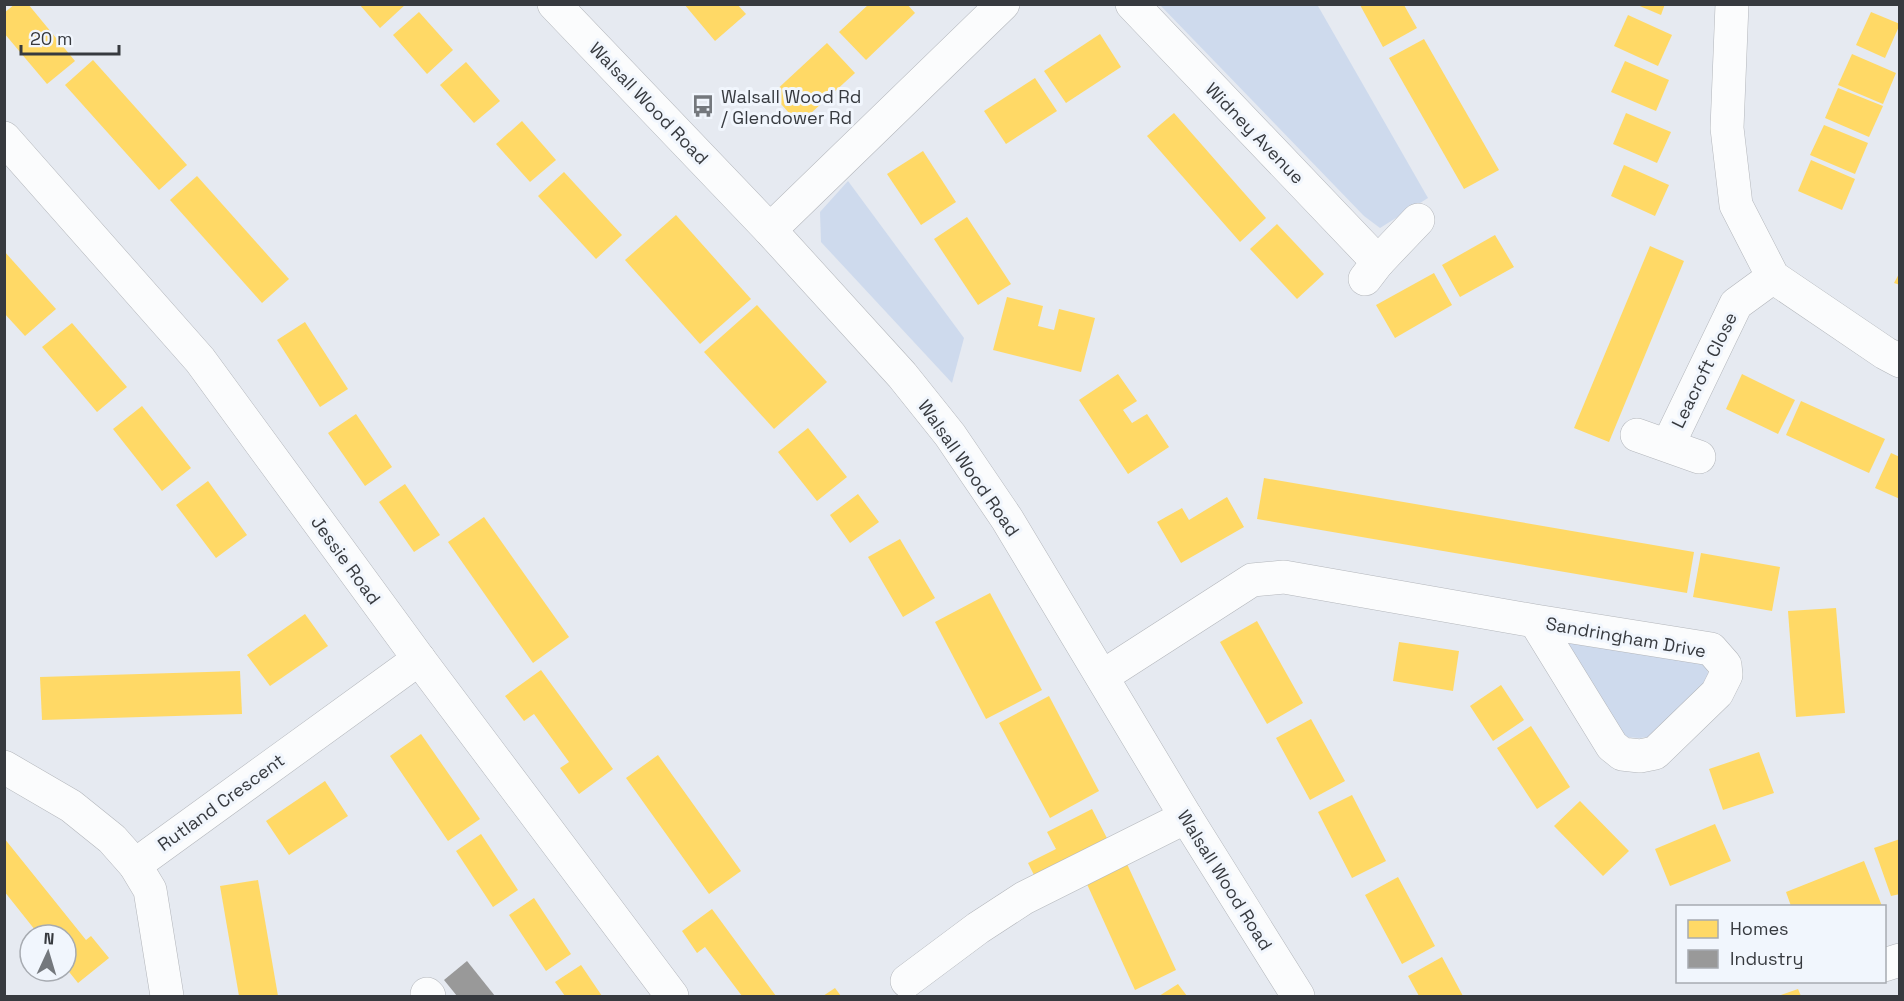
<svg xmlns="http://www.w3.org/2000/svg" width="1904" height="1001" viewBox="0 0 1904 1001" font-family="'Space Grotesk',sans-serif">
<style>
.green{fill:#cedaed}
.homes{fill:#ffd966}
.industry{fill:#999}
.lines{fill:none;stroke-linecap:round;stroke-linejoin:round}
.minor-casing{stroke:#b3b6bb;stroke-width:34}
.minor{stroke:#fbfcfd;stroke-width:33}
.labels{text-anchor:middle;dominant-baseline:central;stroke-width:6;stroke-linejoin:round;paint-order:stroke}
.poi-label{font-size:18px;fill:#373a3f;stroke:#f1f6fd;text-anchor:start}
.street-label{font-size:18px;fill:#373a3f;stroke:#f1f6fd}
</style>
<rect width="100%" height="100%" fill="#e6eaf1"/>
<g class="green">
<path d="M1315 4 1318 6 1428 198 1380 228 1364 216 1160 5Z"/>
<path d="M848 181 964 338 952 383 821 242 820 212Z"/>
<path d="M1570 637 1704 659 1708 673V684L1654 736 1640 738 1625 737 1566 649Z"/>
</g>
<g class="homes">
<path d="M15 4H28L75 61 47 84 4 33V13Z"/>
<path d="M359 4H406L380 28Z"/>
<path d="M684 4H737L746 14 715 41Z"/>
<path d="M869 4H907L915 13 866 60 839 32Z"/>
<path d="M1635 4H1665L1661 15Z"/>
<path d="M1360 5H1404L1417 28 1383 47Z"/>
<path d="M419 12 453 50 427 74 393 35Z"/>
<path d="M1871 12 1900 24 1885 58 1856 45Z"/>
<path d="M1628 15 1672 35 1658 66 1614 46Z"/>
<path d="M1100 34 1121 67 1066 103 1044 71Z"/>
<path d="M1424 39 1499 170 1464 189 1389 58Z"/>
<path d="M827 43 855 73 799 124 772 94Z"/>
<path d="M1852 54 1896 73 1883 104 1838 85Z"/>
<path d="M93 60 187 165 159 190 65 85Z"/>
<path d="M1625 61 1669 80 1656 111 1611 92Z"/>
<path d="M466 62 500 101 474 123 440 85Z"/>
<path d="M1035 78 1057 111 1006 144 984 111Z"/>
<path d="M1838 88 1883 106 1869 137 1825 118Z"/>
<path d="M1174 113 1266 218 1240 242 1147 136Z"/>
<path d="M1626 113 1671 132 1657 163 1613 144Z"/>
<path d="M522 121 556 160 530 182 496 144Z"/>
<path d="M1824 125 1868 143 1855 174 1810 155Z"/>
<path d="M923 151 956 202 921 225 887 174Z"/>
<path d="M1811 160 1855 179 1842 210 1798 191Z"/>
<path d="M1624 165 1669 185 1655 216 1611 196Z"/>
<path d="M564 172 622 235 596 259 538 196Z"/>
<path d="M197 176 289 279 262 303 170 200Z"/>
<path d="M676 215 751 299 700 344 625 260Z"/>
<path d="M967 217 1011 284 978 305 934 239Z"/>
<path d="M1277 224 1324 274 1297 299 1250 249Z"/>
<path d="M1495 235 1514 267 1460 297 1442 265Z"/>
<path d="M1650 246 1684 261 1609 442 1574 428Z"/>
<path d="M4 251 56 309 25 336 4 313Z"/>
<path d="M1900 272V285L1894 283Z"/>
<path d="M1434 273 1452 305 1395 338 1376 305Z"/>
<path d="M1007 297 1043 306 1038 326 1054 330 1059 309 1095 318 1081 372 993 350Z"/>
<path d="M757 305 827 382 774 429 704 352Z"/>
<path d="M305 322 348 389 320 407 277 340Z"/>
<path d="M72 323 127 387 97 412 42 347Z"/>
<path d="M1118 374 1137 401 1123 410 1132 423 1147 414 1169 447 1128 474 1079 400Z"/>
<path d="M1742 374 1795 400 1778 434 1726 409Z"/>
<path d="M1801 401 1885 439 1869 473 1786 435Z"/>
<path d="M142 406 191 468 162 491 113 429Z"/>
<path d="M356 414 392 467 365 486 328 433Z"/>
<path d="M808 428 847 477 817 501 778 452Z"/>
<path d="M1891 453 1900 457V499L1875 488Z"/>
<path d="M1264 478 1694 552 1687 593 1257 519Z"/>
<path d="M208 481 247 535 216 558 176 505Z"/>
<path d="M405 484 440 535 414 552 379 502Z"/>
<path d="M858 494 879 522 850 543 830 515Z"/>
<path d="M1227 497 1244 527 1181 563 1157 522 1182 508 1189 520Z"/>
<path d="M484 517 569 637 533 663 448 542Z"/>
<path d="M900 539 935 598 903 617 868 557Z"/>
<path d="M1701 553 1780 567 1772 611 1693 597Z"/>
<path d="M990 593 1042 690 986 719 935 622Z"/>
<path d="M1836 608 1845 713 1796 717 1788 611Z"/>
<path d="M305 614 328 646 270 686 247 655Z"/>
<path d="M1257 621 1303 703 1267 724 1220 642Z"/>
<path d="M1399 642 1459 651 1453 691 1393 681Z"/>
<path d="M541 670 613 769 579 794 560 768 569 762 534 714 524 721 505 696Z"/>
<path d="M240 671 242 714 42 720 40 677Z"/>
<path d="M1501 685 1524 720 1493 741 1470 706Z"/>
<path d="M1049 696 1099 791 1050 818 999 723Z"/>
<path d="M1311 719 1345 781 1310 800 1276 738Z"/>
<path d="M1531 726 1570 787 1537 809 1497 748Z"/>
<path d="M421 734 480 819 448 841 390 756Z"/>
<path d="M1759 752 1774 793 1723 810 1709 769Z"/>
<path d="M658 755 741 871 709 894 626 778Z"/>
<path d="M325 781 348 816 289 855 266 821Z"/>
<path d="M1352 795 1386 861 1352 878 1318 812Z"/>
<path d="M1580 801 1629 851 1603 876 1554 826Z"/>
<path d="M1092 809 1110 844 1037 881 1028 863 1056 849 1047 832Z"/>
<path d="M1715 824 1731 861 1670 886 1655 849Z"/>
<path d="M481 834 518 890 493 907 456 851Z"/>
<path d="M4 838 86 940 91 936 109 958 78 983 66 968V935H39L4 891Z"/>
<path d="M1900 839V894L1891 896 1874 848Z"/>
<path d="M1864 861 1882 906H1791L1786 892Z"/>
<path d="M1127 864 1176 970 1135 990 1086 882Z"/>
<path d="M1398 877 1435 946 1402 964 1365 895Z"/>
<path d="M258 880 278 996H239L220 886Z"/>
<path d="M534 898 571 954 546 971 509 915Z"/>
<path d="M712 909 776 996H742L705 947 697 953 682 931Z"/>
<path d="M1442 957 1463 996H1419L1408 976Z"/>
<path d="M581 965 602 996H565L555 982Z"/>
<path d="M1178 984 1187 996H1159Z"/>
<path d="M835 988 841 996H823Z"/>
<path d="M1798 989 1801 996H1778Z"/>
</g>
<path class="industry" d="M467 961 495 996H457L444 980Z"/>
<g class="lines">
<g class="minor-casing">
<g id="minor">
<path d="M554 4 770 230 902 375 950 435 1007 519 1186 817 1298 996"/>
<path d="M1132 4 1378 262"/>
<path d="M1732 4 1727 128 1736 205 1773 277 1885 353 1900 361"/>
<path d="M4 138 200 360 419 659 672 996"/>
<path d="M770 230 1003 4"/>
<path d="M1365 279 1378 262 1418 220"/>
<path d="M1637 435 1699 457"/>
<path d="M1668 445 1736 304 1773 277"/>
<path d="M1103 676 1252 580 1284 577 1535 621 1711 649 1725 665 1726 675 1717 693 1655 753 1640 756 1622 754 1612 746 1535 621"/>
<path d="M4 767 71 806 112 839 135 865 150 890 167 996"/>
<path d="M135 865 419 659"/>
<path d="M1884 965 1900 960"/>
<path d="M907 981 978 928 1024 898 1186 817"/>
<path d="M427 994 429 996"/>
</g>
</g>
<use href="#minor" class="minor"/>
</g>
<defs>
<g id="bus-bare" transform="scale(1.8)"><path d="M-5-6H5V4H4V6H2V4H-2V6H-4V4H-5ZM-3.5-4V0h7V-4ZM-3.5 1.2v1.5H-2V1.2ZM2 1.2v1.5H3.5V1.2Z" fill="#74787d" stroke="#f1f6fd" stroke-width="2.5" paint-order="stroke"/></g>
</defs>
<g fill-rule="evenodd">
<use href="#bus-bare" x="703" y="106"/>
</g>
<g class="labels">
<g class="poi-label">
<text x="721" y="96">Walsall Wood Rd<tspan x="721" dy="21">/ Glendower Rd</tspan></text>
</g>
<g class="street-label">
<text transform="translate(649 103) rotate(46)">Walsall Wood Road</text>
<text transform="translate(1255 133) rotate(46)">Widney Avenue</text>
<text transform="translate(1704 370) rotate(-64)">Leacroft Close</text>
<text transform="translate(969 468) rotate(55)">Walsall Wood Road</text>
<text transform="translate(346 560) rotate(54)">Jessie Road</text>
<text transform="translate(1626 637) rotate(10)">Sandringham Drive</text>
<text transform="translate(221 802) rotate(-36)">Rutland Crescent</text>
<text transform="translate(1225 880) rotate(58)">Walsall Wood Road</text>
</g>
</g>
<rect width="1904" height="1001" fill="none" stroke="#373a3f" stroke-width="12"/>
<rect x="1676" y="905" width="210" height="78" fill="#f1f6fd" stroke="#a7abb1" stroke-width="1.5"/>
<rect x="1688" y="920" width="30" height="18" fill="#ffd966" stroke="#a7abb1" stroke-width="1.5"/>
<text x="1730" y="935" font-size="18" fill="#373a3f">Homes</text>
<rect x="1688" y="950" width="30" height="18" fill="#999999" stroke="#a7abb1" stroke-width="1.5"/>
<text x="1730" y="965" font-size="18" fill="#373a3f">Industry</text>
<g transform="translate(48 953) rotate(4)"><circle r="28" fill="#f1f6fd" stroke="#a7abb1" stroke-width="1.5"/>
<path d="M0-4.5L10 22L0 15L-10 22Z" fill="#74787d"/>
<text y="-9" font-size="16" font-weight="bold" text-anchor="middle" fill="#373a3f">N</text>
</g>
<path d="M21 45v9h98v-9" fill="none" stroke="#373a3f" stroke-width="3"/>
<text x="30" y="45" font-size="18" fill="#373a3f" stroke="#f1f6fd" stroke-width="4.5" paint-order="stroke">20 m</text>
</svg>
